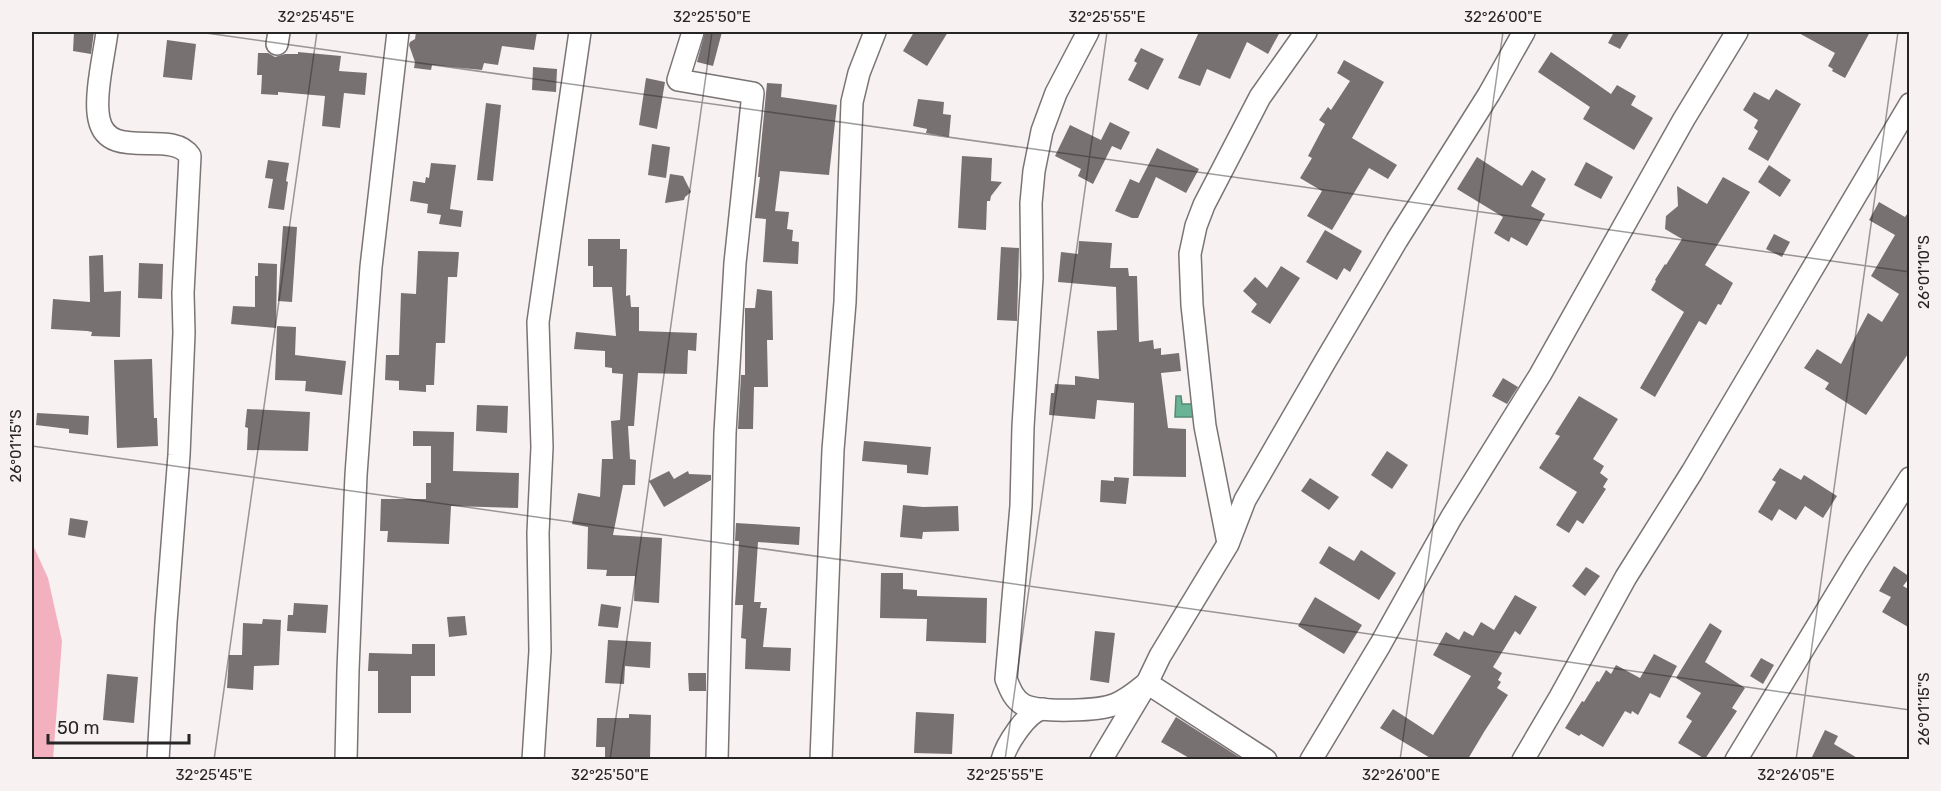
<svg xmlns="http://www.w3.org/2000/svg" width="1941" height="791" viewBox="0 0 1941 791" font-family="Rubik,sans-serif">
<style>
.green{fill:#f3b1c0}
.water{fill:#69b496;stroke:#558974;stroke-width:1.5}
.building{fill:#777172}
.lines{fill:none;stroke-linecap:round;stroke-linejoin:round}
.street-casing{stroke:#7a7475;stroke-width:24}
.street{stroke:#fff;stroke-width:21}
.ticks{fill:none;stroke:#272525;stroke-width:1.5;stroke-opacity:0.45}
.neatline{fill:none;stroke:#272525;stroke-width:2}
.ticks-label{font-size:15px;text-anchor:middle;fill:#272525}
</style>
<rect width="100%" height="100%" fill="#f7f1f2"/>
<path class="green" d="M32 543 48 578 62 641 53 759H32Z"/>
<path class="water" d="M1176 396H1181L1182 404H1196V417H1175Z"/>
<g class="building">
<path d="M74 32H94L91 54 73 51Z"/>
<path d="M416 32H537L534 50 502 46 498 65 484 63 482 70 432 65 431 70 414 68 415 62 409 45 410 42 415 39Z"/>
<path d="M705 32H722L713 66 697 62Z"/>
<path d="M914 32H948L927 66 903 51Z"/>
<path d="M1199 32H1280L1268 54 1247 42 1230 79 1207 69 1200 86 1178 78Z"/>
<path d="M1614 32H1630L1620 49 1608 43Z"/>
<path d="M1797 32H1870L1845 78 1832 71 1833 69 1828 66 1835 53Z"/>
<path d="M167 40 196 44 192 80 163 77Z"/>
<path d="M1141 48 1164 59 1148 90 1128 80 1137 63 1134 61Z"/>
<path d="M298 52 341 56 339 71 367 73 365 95 344 93 340 128 322 126 325 96 278 92V95L261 94 262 75H257L258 53H268L275 57 285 54H298Z"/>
<path d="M1551 52 1611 94 1617 85 1636 96 1631 105 1653 118 1634 150 1583 119 1590 107 1538 72Z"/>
<path d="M1344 60 1384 82 1352 138 1397 165 1388 179 1369 168 1332 230 1307 216 1322 191 1300 178 1312 158 1308 156 1325 124 1319 120 1328 107 1331 110 1350 81 1337 73Z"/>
<path d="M533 67 557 69 556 92 532 90Z"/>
<path d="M646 78 665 82 657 129 639 125Z"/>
<path d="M767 83 782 84 781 97 837 105 829 175 780 171 775 211 789 212 787 229 793 230 792 241 799 242 798 264 763 262 766 219 755 218 760 177H758Z"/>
<path d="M1776 89 1801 104 1768 161 1748 149 1758 131 1754 128 1758 120 1743 110 1754 92 1769 100Z"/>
<path d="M918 99 944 102 943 114 951 115 949 137 926 133 927 129 913 126Z"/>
<path d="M486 103 501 105 493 181 477 180Z"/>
<path d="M1110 122 1130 132 1121 150 1112 146 1093 184 1078 176 1081 169 1055 156 1070 125 1101 140Z"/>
<path d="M652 144 670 147 666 178 648 175Z"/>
<path d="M1157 148 1199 169 1186 193 1156 177 1138 218H1132L1115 211 1130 179 1139 183Z"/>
<path d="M962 156 992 158 991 181 1002 182 991 196 990 201H987L986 230 958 228Z"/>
<path d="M1477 157 1522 186 1532 170 1546 179 1531 206 1545 214 1527 246 1511 237 1509 242 1494 233 1503 217 1457 189Z"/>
<path d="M268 160 289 163 286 181 288 182 284 210 268 208 273 179 265 178Z"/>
<path d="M1586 162 1613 177 1601 199 1574 185Z"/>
<path d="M431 163 456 165 450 209 463 211 461 227 439 224 441 215 427 213 428 204 410 201 413 181 425 183 426 177 429 178Z"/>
<path d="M1769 165 1791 180 1780 197 1758 182Z"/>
<path d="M670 174 683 176 691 192 685 197 684 200 665 203Z"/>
<path d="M1723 177 1750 192 1705 265 1733 283 1721 305 1718 304 1706 325 1699 321 1655 397 1640 388 1684 312 1651 290 1656 281 1655 280 1665 264 1666 265 1682 239 1665 229 1666 216 1678 206 1677 186 1707 204Z"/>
<path d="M1879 202 1905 217 1910 210V351L1866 415 1825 389 1829 383 1804 368 1817 349 1841 364 1868 313 1882 322 1899 294 1871 276 1895 235 1869 220Z"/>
<path d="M283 226 297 227 292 302 278 301Z"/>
<path d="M1325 230 1362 251 1350 272 1344 268 1337 280 1306 262Z"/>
<path d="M1774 234 1790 242 1782 257 1766 249Z"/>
<path d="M588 239H620V249H627L626 296 630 295 631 307H639V331L697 333 696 351 688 350 687 374 638 373 634 426H628L630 459 636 460 635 485H623L613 535 662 538 659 603 634 601 635 576H606L607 570 587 569 588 527 572 524 578 493 600 497 602 459H613L611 421 620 420 623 374 612 373V368L605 367V351L574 349 576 332 616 336 612 287H593V266H588Z"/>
<path d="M1079 241 1112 243 1110 268H1128L1129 276H1137L1139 342 1153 340 1154 349 1161 348V355L1179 353 1181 371 1161 373 1168 428 1186 429V477L1133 476 1134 403 1097 400 1095 419 1049 415 1051 393H1054L1055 384 1075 385V376L1099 379 1097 331 1117 330 1116 287 1058 282 1061 252 1078 254Z"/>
<path d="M1001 247 1019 248 1017 321 997 320Z"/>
<path d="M418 251 459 252 457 277H448L445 343H436L434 385H426V392L399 390V381L385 380 386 355H399L401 293 416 294Z"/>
<path d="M103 255 104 292 121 291 120 337 91 336 92 332 87 331 51 329 53 299 90 302 89 256Z"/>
<path d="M139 263 163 264 162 299 138 298Z"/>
<path d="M258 263 277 264 276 328 231 324 233 306 255 307V276H258Z"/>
<path d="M1281 266 1300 278 1270 324 1251 312 1257 304 1243 291 1255 277 1267 288Z"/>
<path d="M757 289 772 291 773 340H767L768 387H754L753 429H738L741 375H745V308H755Z"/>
<path d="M277 326 296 327 295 355 346 361 342 395 305 391 306 381 275 380Z"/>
<path d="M152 359 154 418H157L158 446 117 448 114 360Z"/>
<path d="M1503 378 1518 387 1507 404 1492 396Z"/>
<path d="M1579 396 1618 419 1593 459 1604 466 1600 473 1608 479 1603 487 1606 489 1583 524 1577 520 1569 533 1556 525 1577 492 1539 468 1560 436 1555 434Z"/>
<path d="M477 405 508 406 507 433 476 431Z"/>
<path d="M247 409 310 412 308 451 247 450 248 428 245 427Z"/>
<path d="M37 413 89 416 88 435 69 433V429L36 425Z"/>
<path d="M413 431 454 432 453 471 519 473 518 508 451 506 449 544 387 542 388 531H380L381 499H426V483H431V446H413Z"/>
<path d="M864 441 931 447 928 475 907 473V465L862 461Z"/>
<path d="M1387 451 1408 465 1392 489 1371 475Z"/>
<path d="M1780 468 1801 480 1804 475 1837 496 1823 518 1805 506 1796 520 1779 509 1772 521 1758 512 1776 482 1772 480Z"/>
<path d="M669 471 674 479 688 471 689 474 711 475V480L664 507 649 481Z"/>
<path d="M1114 477 1129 478 1126 504 1100 502 1101 480 1114 481Z"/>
<path d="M1310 478 1339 497 1329 510 1301 491Z"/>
<path d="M903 505 923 507 958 506 959 531 923 532 922 539 900 537Z"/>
<path d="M70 518 88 521 85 538 68 535Z"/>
<path d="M736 523 800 527 799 545 758 542 754 602H761L760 608H767L763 647 791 648 790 671 745 669 746 639 741 638 743 605H735L739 541H735Z"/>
<path d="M1329 546 1354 561 1361 550 1396 573 1379 600 1319 563Z"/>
<path d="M1894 566 1910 577 1903 586 1910 590V628L1882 612 1891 597 1879 591Z"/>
<path d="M1586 567 1600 576 1585 596 1572 586Z"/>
<path d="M881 573H903V589L917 590V596L987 598 986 643 926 641 927 619 880 618Z"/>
<path d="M1515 595 1537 607 1520 635 1515 631 1493 667 1502 673 1498 680 1501 682 1497 688 1508 695 1484 732 1468 759H1432L1380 728 1393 709 1433 735 1471 676 1433 655 1446 632 1459 640 1464 631 1473 636 1481 622 1494 630Z"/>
<path d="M1315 597 1362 625 1344 654 1298 626Z"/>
<path d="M294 603 328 605 326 633 287 631 288 615H293Z"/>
<path d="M601 604 621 607 618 628 598 626Z"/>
<path d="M465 616 467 635 449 637 447 617Z"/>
<path d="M263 619 281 620 279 665 254 666 253 690 227 688 229 655H242L243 623 262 624Z"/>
<path d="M1710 623 1722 631 1705 662 1745 688 1732 708 1737 711 1705 759 1678 743 1692 721 1686 717 1701 693 1676 678Z"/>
<path d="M1095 631 1115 633 1109 683 1090 680Z"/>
<path d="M608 640 651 642 650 668 625 666 624 684 605 683Z"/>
<path d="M412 644H435V676H411V713H378V671H368L369 653 412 654Z"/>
<path d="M1654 654 1677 666 1660 698 1650 693 1638 715 1632 711 1631 714 1625 711 1603 747 1581 734 1579 736 1565 728 1582 701 1584 702 1597 681 1599 682 1606 670 1611 674 1616 665 1640 678Z"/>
<path d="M1761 658 1774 665 1763 684 1750 676Z"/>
<path d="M688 673H706V691H689Z"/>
<path d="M107 674 138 677 134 723 103 720Z"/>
<path d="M916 712 954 714 952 754 914 753Z"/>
<path d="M629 714 651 715 650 759H605V747H596L597 718H629Z"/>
<path d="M1176 717 1242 759H1191L1161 742Z"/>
<path d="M1825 730 1838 736 1834 744 1859 759H1811Z"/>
</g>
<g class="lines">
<g class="street-casing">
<g id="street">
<path d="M107 32C104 55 94 97 99 119 108 163 171 128 190 156L183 293 184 333 179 455 166 622 158 760"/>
<path d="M693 32 678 80 753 93 735 263 725 433 717 760"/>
<path d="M1088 32 1056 93 1042 131 1034 171 1031 203 1032 277 1023 427 1021 506 1006 679C1010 689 1014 700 1024 705 1041 713 1100 711 1116 704 1128 699 1137 691 1147 683L1266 760"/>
<path d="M277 44 279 32"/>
<path d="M1228 543 1205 426 1192 305 1190 254 1196 226 1204 205 1260 97 1306 32"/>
<path d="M346 760 348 670 356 475 371 267 398 32"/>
<path d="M533 760 540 651 538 533 542 447 538 322 580 32"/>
<path d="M821 760 833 450 845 302 852 102 859 73 875 32"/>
<path d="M1002 760C1006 745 1027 711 1043 709"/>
<path d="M1101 760 1147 683 1160 656 1228 544 1245 500 1326 360 1397 240 1489 94 1524 32"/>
<path d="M1311 760 1380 645 1451 518 1540 375 1684 119 1737 32"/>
<path d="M1523 760 1560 697 1626 577 1692 472 1910 104"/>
<path d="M1736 760 1856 562 1910 478"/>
</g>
</g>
<use href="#street" class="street"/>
</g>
<path class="ticks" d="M199 32 1910 272M32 446 1910 710M214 760 317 32M610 760 712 32M1005 760 1107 32M1400 760 1503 32M1796 760 1898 32"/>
<rect width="1941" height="791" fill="none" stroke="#f7f1f2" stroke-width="66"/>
<path d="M48 734v9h141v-9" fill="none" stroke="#272525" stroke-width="3"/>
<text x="57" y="734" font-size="18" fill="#272525" stroke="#f7f1f2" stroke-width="4.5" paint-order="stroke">50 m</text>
<rect x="33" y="33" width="1875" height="725" class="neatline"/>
<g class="ticks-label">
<text x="316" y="22">32°25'45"E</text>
<text x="712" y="22">32°25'50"E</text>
<text x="1107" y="22">32°25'55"E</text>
<text x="1503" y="22">32°26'00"E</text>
<text transform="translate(1924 272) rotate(-90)" y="5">26°01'10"S</text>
<text transform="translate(16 446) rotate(-90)" y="5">26°01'15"S</text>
<text transform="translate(1924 709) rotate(-90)" y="5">26°01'15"S</text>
<text x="214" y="780">32°25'45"E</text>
<text x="610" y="780">32°25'50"E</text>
<text x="1005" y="780">32°25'55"E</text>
<text x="1401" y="780">32°26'00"E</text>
<text x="1796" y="780">32°26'05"E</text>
</g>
</svg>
